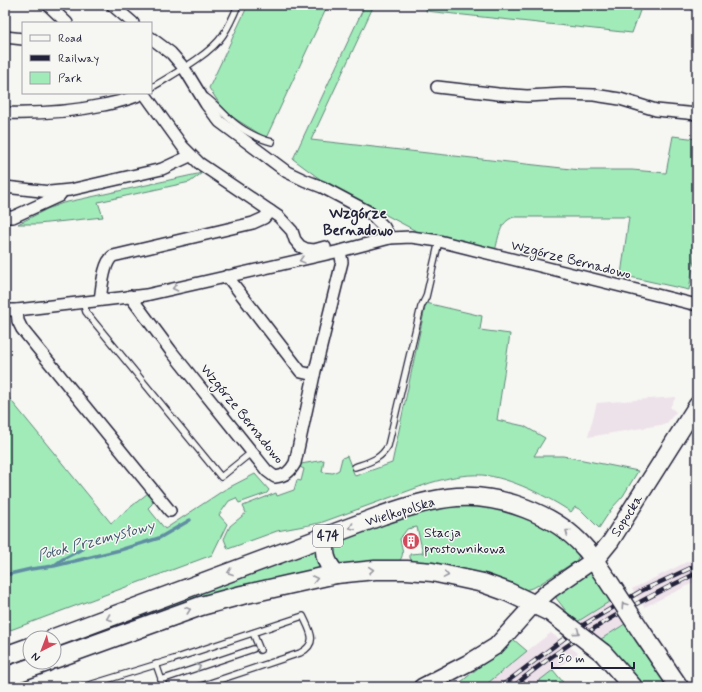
<svg xmlns="http://www.w3.org/2000/svg" width="702" height="692" viewBox="0 0 702 692" font-family="Mynerve,sans-serif">
<style>
.built{fill:#ede1ea}
.green{fill:#a1ebb9;stroke:#62867a}
.lines{fill:none;stroke-linecap:round;stroke-linejoin:round}
.stream{stroke:#5f8ea2;stroke-width:3.5}
.lane-casing{stroke:#22223b;stroke-width:8}
.street-casing{stroke:#22223b;stroke-width:14}
.secondary-casing{stroke:#22223b;stroke-width:19}
.primary-casing{stroke:#22223b;stroke-width:21}
.lane{stroke:#f6f6f2;stroke-width:5.5}
.street{stroke:#f6f6f2;stroke-width:11}
.secondary{stroke:#f6f6f2;stroke-width:16}
.primary{stroke:#f6f6f2;stroke-width:18}
.rail-casing{stroke:#22223b;stroke-width:4.5}
.rail{stroke:#f6f6f2;stroke-width:3;stroke-dasharray:9;stroke-linecap:butt}
.primary-bridge-casing{stroke:#22223b;stroke-width:21;stroke-linecap:butt}
.primary-bridge{stroke:#f6f6f2;stroke-width:18}
.oneway{stroke:#9797a0}
.labels{text-anchor:middle;dominant-baseline:central;stroke-width:3;stroke-linejoin:round;paint-order:stroke}
.shield{fill:#f6f6f2;stroke:#626272;stroke-width:1}
.shield-label{font-size:13px;font-weight:bold;fill:#22223b}
.street-label{font-size:14px;fill:#22223b;stroke:#f6f6f2}
.poi-label{font-size:14px;fill:#22223b;stroke:#f6f6f2;text-anchor:start}
.neighbourhood-label{font-size:15px;font-weight:bold;fill:#22223b;stroke:#f6f6f2}
.water-label{font-size:15px;font-style:italic;fill:#41586f;stroke:#f6f6f2}
</style>
<rect width="100%" height="100%" fill="#f6f6f2"/>
<filter id="ink" filterUnits="userSpaceOnUse"><feTurbulence type="fractalNoise" baseFrequency=".025" numOctaves="2"/><feDisplacementMap in="SourceGraphic" scale="8" xChannelSelector="R" yChannelSelector="G"/><feConvolveMatrix kernelMatrix="1 2 1 2 8 2 1 2 1" color-interpolation-filters="sRGB"/></filter>
<g filter="url(#ink)">
<g class="built">
<path d="M676 397 670 407 676 412 666 424 588 437 597 403Z"/>
<path d="M697 557V581L644 607 632 589Z"/>
<path d="M612 600 628 622 598 641 577 622Z"/>
<path d="M551 633 578 653 531 687H483L527 651Z"/>
</g>
<g class="green">
<path d="M248 5H328L266 138 234 118 219 103 209 88Z"/>
<path d="M365 5H374L311 140 580 170H632L666 173 673 136 697 139V241L689 290 621 275 629 217H514C499 222 499 237 495 251L418 232 324 182 293 159Z"/>
<path d="M427 5H642L632 33 426 11Z"/>
<path d="M202 173 190 182 98 202 103 217 38 224H18L47 209 63 203Z"/>
<path d="M426 303 482 316 480 330 510 334 497 420 524 426 545 438 534 456H563L638 471 623 496 612 508 599 528 581 510 575 507 571 512C549 497 509 477 482 475 464 474 447 478 430 483L320 523 277 531 228 549 224 539 230 526 246 513 243 506 276 493 277 496 294 490 297 480 301 481 304 469 300 467 301 464 324 460 322 472 333 473 339 470 342 458 347 456 355 476 392 463Z"/>
<path d="M5 393 111 523 148 493 153 499 152 504 148 508 165 529 224 490 255 474 269 490 267 493 239 503 236 498 229 501 219 515 227 524 212 555 5 632Z"/>
<path d="M437 504 494 505 541 522 568 542 579 553V556L576 561 535 587 522 591 414 563 410 558V554L423 553 417 527 407 529 400 539C402 550 406 556 396 564L340 565 336 563 333 547 338 540Z"/>
<path d="M320 546 325 568 192 601 168 608 54 651V645Z"/>
<path d="M590 571 594 572 612 600 577 622 573 620 556 598 558 594Z"/>
<path d="M628 622 672 687H642L598 641Z"/>
<path d="M513 639 527 651 483 687H455Z"/>
<path d="M553 670 567 687H531Z"/>
</g>
<g class="lines">
<g class="stream">
<path d="M55 565 63 559 82 549"/>
<path d="M5 575 31 569 54 566 120 550 159 538 190 520"/>
</g>
<g class="lane-casing">
<g id="lane">
<path d="M151 88C172 75 210 55 223 35 229 26 234 15 238 5"/>
<path d="M204 97H206C216 104 223 114 232 121 242 130 259 139 272 142"/>
<path d="M83 302 86 312 221 477 252 452"/>
<path d="M355 467C369 462 380 460 388 446L421 307 426 297 439 241"/>
<path d="M253 633 260 650"/>
<path d="M156 664 163 684"/>
<path d="M161 680 253 649"/>
<path d="M83 687 174 659 303 616C310 631 319 643 300 653L198 687"/>
</g>
</g>
<g class="street-casing">
<g id="street">
<path d="M48 5 67 23"/>
<path d="M112 5 133 23"/>
<path d="M5 37 23 39"/>
<path d="M151 38 171 53 184 68 206 104 220 122 287 172 304 180 322 187 369 212 384 227 390 238"/>
<path d="M437 87 498 94 527 96 564 94 594 95 620 99 656 110 697 114"/>
<path d="M144 93 183 147 199 163 279 217 292 231 295 240 300 246 306 249 314 250 325 247"/>
<path d="M5 113C38 114 70 112 103 105 117 102 130 100 143 93"/>
<path d="M5 187 50 192 70 190 162 169 190 156"/>
<path d="M5 217H13L59 196 62 192"/>
<path d="M227 276 301 372 314 375"/>
<path d="M130 296 171 351 267 471 275 477C285 476 290 472 295 463L314 375 342 262 340 251 390 238 411 237 439 241 697 305"/>
<path d="M100 300C102 288 103 263 113 256L253 223 264 218 270 211"/>
<path d="M5 310H17L146 295 340 251"/>
<path d="M17 310 18 321 22 329 170 511"/>
</g>
</g>
<g class="secondary-casing">
<path id="secondary" d="M422 687 470 662 496 646 534 604 550 590 598 557 611 541 697 405"/>
</g>
<g class="primary-casing">
<g id="primary">
<path d="M328 536C322 551 325 562 336 574"/>
<path d="M641 631 679 687"/>
<path d="M54 638 383 515C407 507 431 499 457 497 500 494 555 514 584 547 593 556 599 569 607 579"/>
<path d="M603 653 633 687"/>
<path d="M5 656 30 647"/>
<path d="M54 659 201 606 242 595 336 574 375 570H407L432 572 483 583 508 592 550 612"/>
<path d="M5 677 47 662"/>
</g>
</g>
<use href="#lane" class="lane"/>
<use href="#street" class="street"/>
<use href="#secondary" class="secondary"/>
<use href="#primary" class="primary"/>
<g class="rail-casing">
<g id="rail">
<path d="M500 687 578 628 641 591 697 565"/>
<path d="M513 687C567 640 632 604 697 573"/>
</g>
</g>
<use href="#rail" class="rail"/>
<g class="primary-bridge-casing">
<g id="primary-bridge">
<path d="M607 579 641 631"/>
<path d="M550 612 603 653"/>
</g>
</g>
<use href="#primary-bridge" class="primary-bridge"/>
</g>
<defs><path id="oneway-chevron" d="M-2-3.5L2.5 0L-2 3.5" fill="none" stroke-width="1.6" stroke-linecap="round" stroke-linejoin="round"/></defs>
<g class="oneway">
<use href="#oneway-chevron" transform="translate(302 260) rotate(165)"/>
<use href="#oneway-chevron" transform="translate(175 288) rotate(167)"/>
<use href="#oneway-chevron" transform="translate(352 527) rotate(159)"/>
<use href="#oneway-chevron" transform="translate(568 532) rotate(-142)"/>
<use href="#oneway-chevron" transform="translate(371 570) rotate(-5)"/>
<use href="#oneway-chevron" transform="translate(230 572) rotate(160)"/>
<use href="#oneway-chevron" transform="translate(446 575) rotate(10)"/>
<use href="#oneway-chevron" transform="translate(315 579) rotate(-13)"/>
<use href="#oneway-chevron" transform="translate(624 605) rotate(-124)"/>
<use href="#oneway-chevron" transform="translate(188 610) rotate(-19)"/>
<use href="#oneway-chevron" transform="translate(109 618) rotate(159)"/>
<use href="#oneway-chevron" transform="translate(577 632) rotate(37)"/>
<use href="#oneway-chevron" transform="translate(198 667) rotate(-19)"/>
</g>
</g>
<defs>
<g id="building-disc" transform="scale(0.9)"><circle r="9.5" fill="#d1495b" stroke="#f6f6f2"/><path d="M-4-6H4V6H1V3H-1V6H-4ZM-2.5-4.3h1.7v1.8h-1.7ZM.8-4.3h1.7v1.8H.8ZM-2.5-1h1.7V.8h-1.7ZM.8-1h1.7V.8H.8Z" fill="#fff"/></g>
</defs>
<g fill-rule="evenodd">
<use href="#building-disc" x="411" y="541"/>
</g>
<g class="labels">
<rect class="shield" x="313" y="525" width="30" height="22" rx="3"/>
<g class="shield-label">
<text x="328" y="536">474</text>
</g>
<g class="street-label">
<text transform="translate(571 260) rotate(14)">Wzgórze Bernadowo</text>
<text transform="translate(242 414) rotate(51)">Wzgórze Bernadowo</text>
<text transform="translate(400 512) rotate(-17)">Wielkopolska</text>
<text transform="translate(627 516) rotate(-58)">Sopocka</text>
</g>
<g class="poi-label">
<text x="424" y="533">Stacja<tspan x="424" dy="16">prostownikowa</tspan></text>
</g>
<g class="neighbourhood-label">
<text x="358" y="214">Wzgórze<tspan x="358" dy="17">Bernadowo</tspan></text>
</g>
<g class="water-label">
<text transform="translate(96 541) rotate(-15)">Potok Przemysłowy</text>
</g>
</g>
<rect width="702" height="692" fill="none" stroke="#f6f6f2" stroke-width="20"/>
<rect x="10" y="10" width="682" height="672" fill="none" stroke="#22223b" stroke-width="1.5" filter="url(#ink)"/>
<rect x="22" y="22" width="130" height="72" fill="#f6f6f2" stroke="#a1a1a9"/>
<rect x="30" y="35" width="20" height="6" fill="#f6f6f2" stroke="#a1a1a9"/>
<text x="58" y="42" font-size="12" fill="#22223b">Road</text>
<rect x="30" y="55" width="20" height="6" fill="#22223b" stroke="#a1a1a9"/>
<text x="58" y="62" font-size="12" fill="#22223b">Railway</text>
<rect x="30" y="72" width="20" height="12" fill="#a1ebb9" stroke="#a1a1a9"/>
<text x="58" y="82" font-size="12" fill="#22223b">Park</text>
<g transform="translate(42 650) rotate(222)"><circle r="19" fill="#f6f6f2" stroke="#a1a1a9"/>
<path d="M0-3L7 15L0 10L-7 15Z" fill="#d1495b"/>
<text y="-6" font-size="11" font-weight="bold" text-anchor="middle" fill="#22223b">N</text>
</g>
<path d="M552 662v6h82v-6" fill="none" stroke="#22223b" stroke-width="2"/>
<text x="558" y="662" font-size="12" fill="#22223b" stroke="#f6f6f2" stroke-width="3" paint-order="stroke">50 m</text>
</svg>
